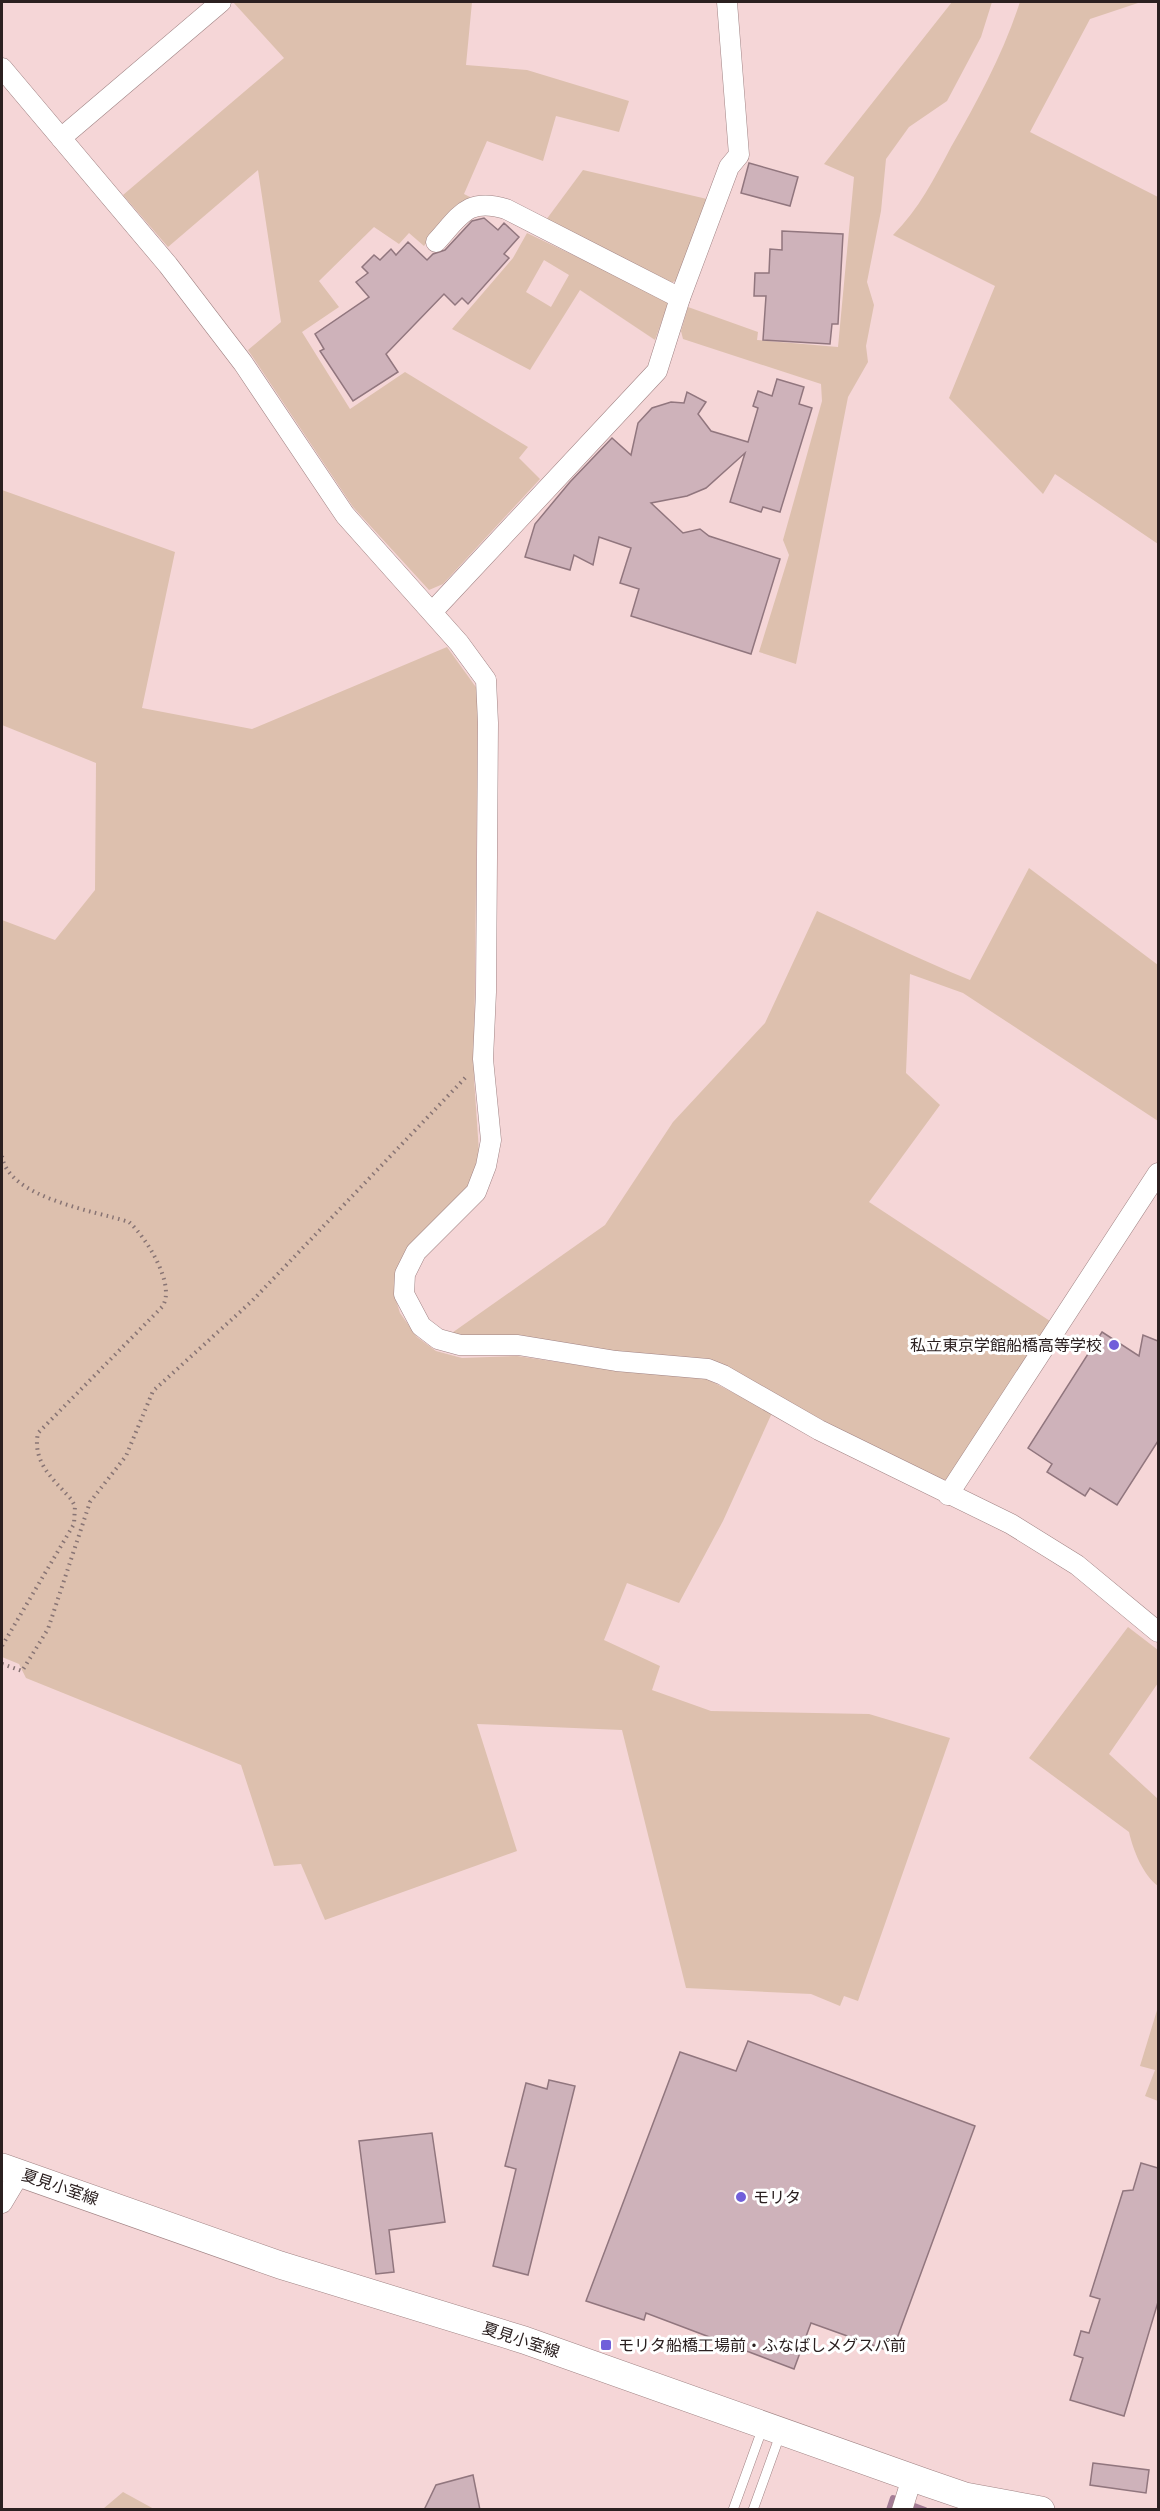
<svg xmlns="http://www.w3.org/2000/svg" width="1160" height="2511" viewBox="0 0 1160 2511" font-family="'DejaVu Sans','Noto Sans JP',sans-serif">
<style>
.green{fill:#ddc0ae;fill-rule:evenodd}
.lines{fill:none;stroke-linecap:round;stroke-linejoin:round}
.stream{stroke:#a47d96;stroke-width:6}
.building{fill:#ceb2ba;stroke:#91767e;stroke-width:1.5}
.service-casing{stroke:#a08384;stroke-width:10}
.minor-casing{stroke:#a08384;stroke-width:21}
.secondary-casing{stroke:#a08384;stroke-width:28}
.path{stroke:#887474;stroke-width:4;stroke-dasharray:1.5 4.5;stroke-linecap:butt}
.service{stroke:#fff;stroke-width:9}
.minor{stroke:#fff;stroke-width:20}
.secondary{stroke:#fff;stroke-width:27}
.poi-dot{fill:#715fda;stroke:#fff;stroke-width:2}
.labels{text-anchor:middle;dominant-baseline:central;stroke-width:6;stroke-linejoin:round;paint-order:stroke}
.poi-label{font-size:16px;fill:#2b2020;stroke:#fff;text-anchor:start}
.street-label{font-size:16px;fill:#2b2020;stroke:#fff}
</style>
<rect width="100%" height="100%" fill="#f5d6d7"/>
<g class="green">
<path d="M233 2H472L466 65 527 70 629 101 619 132 556 116 543 161 487 141 464 194 470 197 449 214 424 246 409 233 399 244 374 227 319 281 339 307 302 332 350 409 405 372 528 447 519 458 540 479 443 584 429 590 353 507 248 350 281 322 258 170 168 247 123 195 284 58Z"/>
<path d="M952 2H992L981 37 947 101 909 127 886 159 881 211 867 282 874 305 866 346 868 362 848 397 796 664 759 652 789 555 783 540 822 401 821 384 683 339 681 331 688 307 758 332 757 340 838 347 854 177 824 164Z"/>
<path d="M1020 2H1141L1090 19 1030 132 1158 197V544L1055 474 1043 494 949 398 995 286 893 235C919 209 934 179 951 147 979 98 1002 56 1020 2Z"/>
<path d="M583 170 707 199 678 280 668 284 546 220Z"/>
<path d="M527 233 669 301 655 340 580 290 530 370 452 329 513 258ZM544 260 569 275 551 307 526 292Z"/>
<path d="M2 490 175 552 142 708 252 729 447 647 478 690 474 1078 479 1152 471 1183 463 1196 405 1253 396 1278 395 1297 400 1313 417 1337 436 1351 462 1358 517 1356 612 1370 705 1378 772 1413 723 1521 679 1603 627 1583 604 1640 660 1666 652 1690 711 1711 869 1714 950 1738 858 2001 844 1996 840 2006 811 1994 686 1988 622 1730 477 1724 517 1851 325 1920 301 1864 274 1866 241 1765 26 1678 19 1664 2 1657V920L55 940 95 890 96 763 2 725Z"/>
<path d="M1029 868 1158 965V1121L963 993 910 974 906 1073 940 1105 869 1202 1050 1321 949 1479 937 1481 715 1363 449 1335 605 1225 673 1122 765 1023 817 911C868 934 918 959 970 980Z"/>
<path d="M1128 1627 1158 1650V1683L1109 1754 1158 1799V1886C1143 1875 1133 1850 1129 1832L1029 1758Z"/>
<path d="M1158 2007V2101L1145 2096 1155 2070 1140 2066Z"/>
<path d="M123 2492 154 2509H103Z"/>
</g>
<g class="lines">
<path class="stream" d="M889 2510 893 2498 925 2510"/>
</g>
<g class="building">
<path d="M749 163 798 177 790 206 741 193Z"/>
<path d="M484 218 498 230 504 223 519 237 504 254 509 258 468 304 462 298 455 305 444 294 386 354 398 372 353 401 320 351 324 349 315 334 369 297 356 282 368 273 362 267 374 255 380 260 391 249 396 255 408 242 427 260 433 254 445 250 472 221Z"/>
<path d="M782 231 843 234 838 324H832L830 344 763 340 766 296H754L755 273H769L770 249 782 250Z"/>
<path d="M777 379 804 387 799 404 812 408 780 512 763 507 761 512 730 502 745 453 706 488 687 496 651 503 683 533 700 529 709 536 780 559 751 654 631 616 639 589 620 583 631 548 599 537 593 565 574 555 570 570 525 557 535 524 570 482 612 438 631 455 638 423 652 408 671 402 684 403 687 392 706 402 698 414 711 431 748 442 758 408 753 406 758 391 772 396Z"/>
<path d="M1102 1332 1139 1356 1143 1335 1158 1341V1441L1117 1505 1090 1488 1085 1496 1047 1472 1052 1464 1028 1448Z"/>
<path d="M748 2041 975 2126 892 2352 811 2323 794 2369 646 2313 644 2320 586 2301 680 2052 736 2071Z"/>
<path d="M549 2080 575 2086 528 2275 493 2266 516 2169 505 2166 526 2083 547 2089Z"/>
<path d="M432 2133 445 2222 389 2230 394 2272 376 2274 359 2141Z"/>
<path d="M1141 2163 1158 2168V2302L1124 2416 1070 2400 1083 2358 1074 2355 1081 2331 1089 2333 1100 2299 1090 2296 1123 2191 1133 2190Z"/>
<path d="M1093 2463 1149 2470 1146 2493 1090 2485Z"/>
<path d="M473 2475 480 2510H424L436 2485Z"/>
</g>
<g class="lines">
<g class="service-casing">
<g id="service">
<path d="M733 2510 763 2427"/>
<path d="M753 2510 780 2435"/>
</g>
</g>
<g class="minor-casing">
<g id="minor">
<path d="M2 68 168 265 243 363 345 515 459 643 486 680 488 723 486 992 483 1059 491 1140 486 1166 476 1192 416 1252 405 1274 404 1294 421 1326 438 1339 460 1345H518L616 1361 708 1369 723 1375 819 1430 1011 1524 1077 1565 1158 1632"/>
<path d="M61 138 221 2"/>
<path d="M436 242C460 216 467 197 506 209L680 298"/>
<path d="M433 611 657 371 680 298 729 167 739 155 727 2"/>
<path d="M948 1495 1158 1173"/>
<path d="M2 2203 20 2173"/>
<path d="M902 2510 912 2478"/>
</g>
</g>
<g class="secondary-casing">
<path id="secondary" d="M2 2167 280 2265 524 2340 927 2483 965 2496 1041 2510"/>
</g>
<g class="path">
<path d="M2 1156C8 1198 95 1211 129 1222 146 1237 177 1286 162 1307L38 1433C32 1462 53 1479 71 1499L75 1506 74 1524 2 1646"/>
<path d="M2 1664 22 1671 48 1629 90 1502 126 1456 153 1391 252 1301 466 1077"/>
</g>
<use href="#service" class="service"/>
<use href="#minor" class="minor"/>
<use href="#secondary" class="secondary"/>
</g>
<g class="poi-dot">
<circle cx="1114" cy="1345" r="6"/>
<circle cx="741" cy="2197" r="6"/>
<rect x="600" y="2339" width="12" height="12" rx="3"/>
</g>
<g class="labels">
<g class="poi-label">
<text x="1102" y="1345" text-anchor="end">私立東京学館船橋高等学校</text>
<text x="753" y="2197">モリタ</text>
<text x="618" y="2345">モリタ船橋工場前・ふなばしメグスパ前</text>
</g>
<g class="street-label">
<text transform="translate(60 2187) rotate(19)">夏見小室線</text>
<text transform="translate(521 2340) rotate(18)">夏見小室線</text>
</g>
</g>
<rect width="1160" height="2511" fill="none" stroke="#2b2020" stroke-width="6"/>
</svg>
